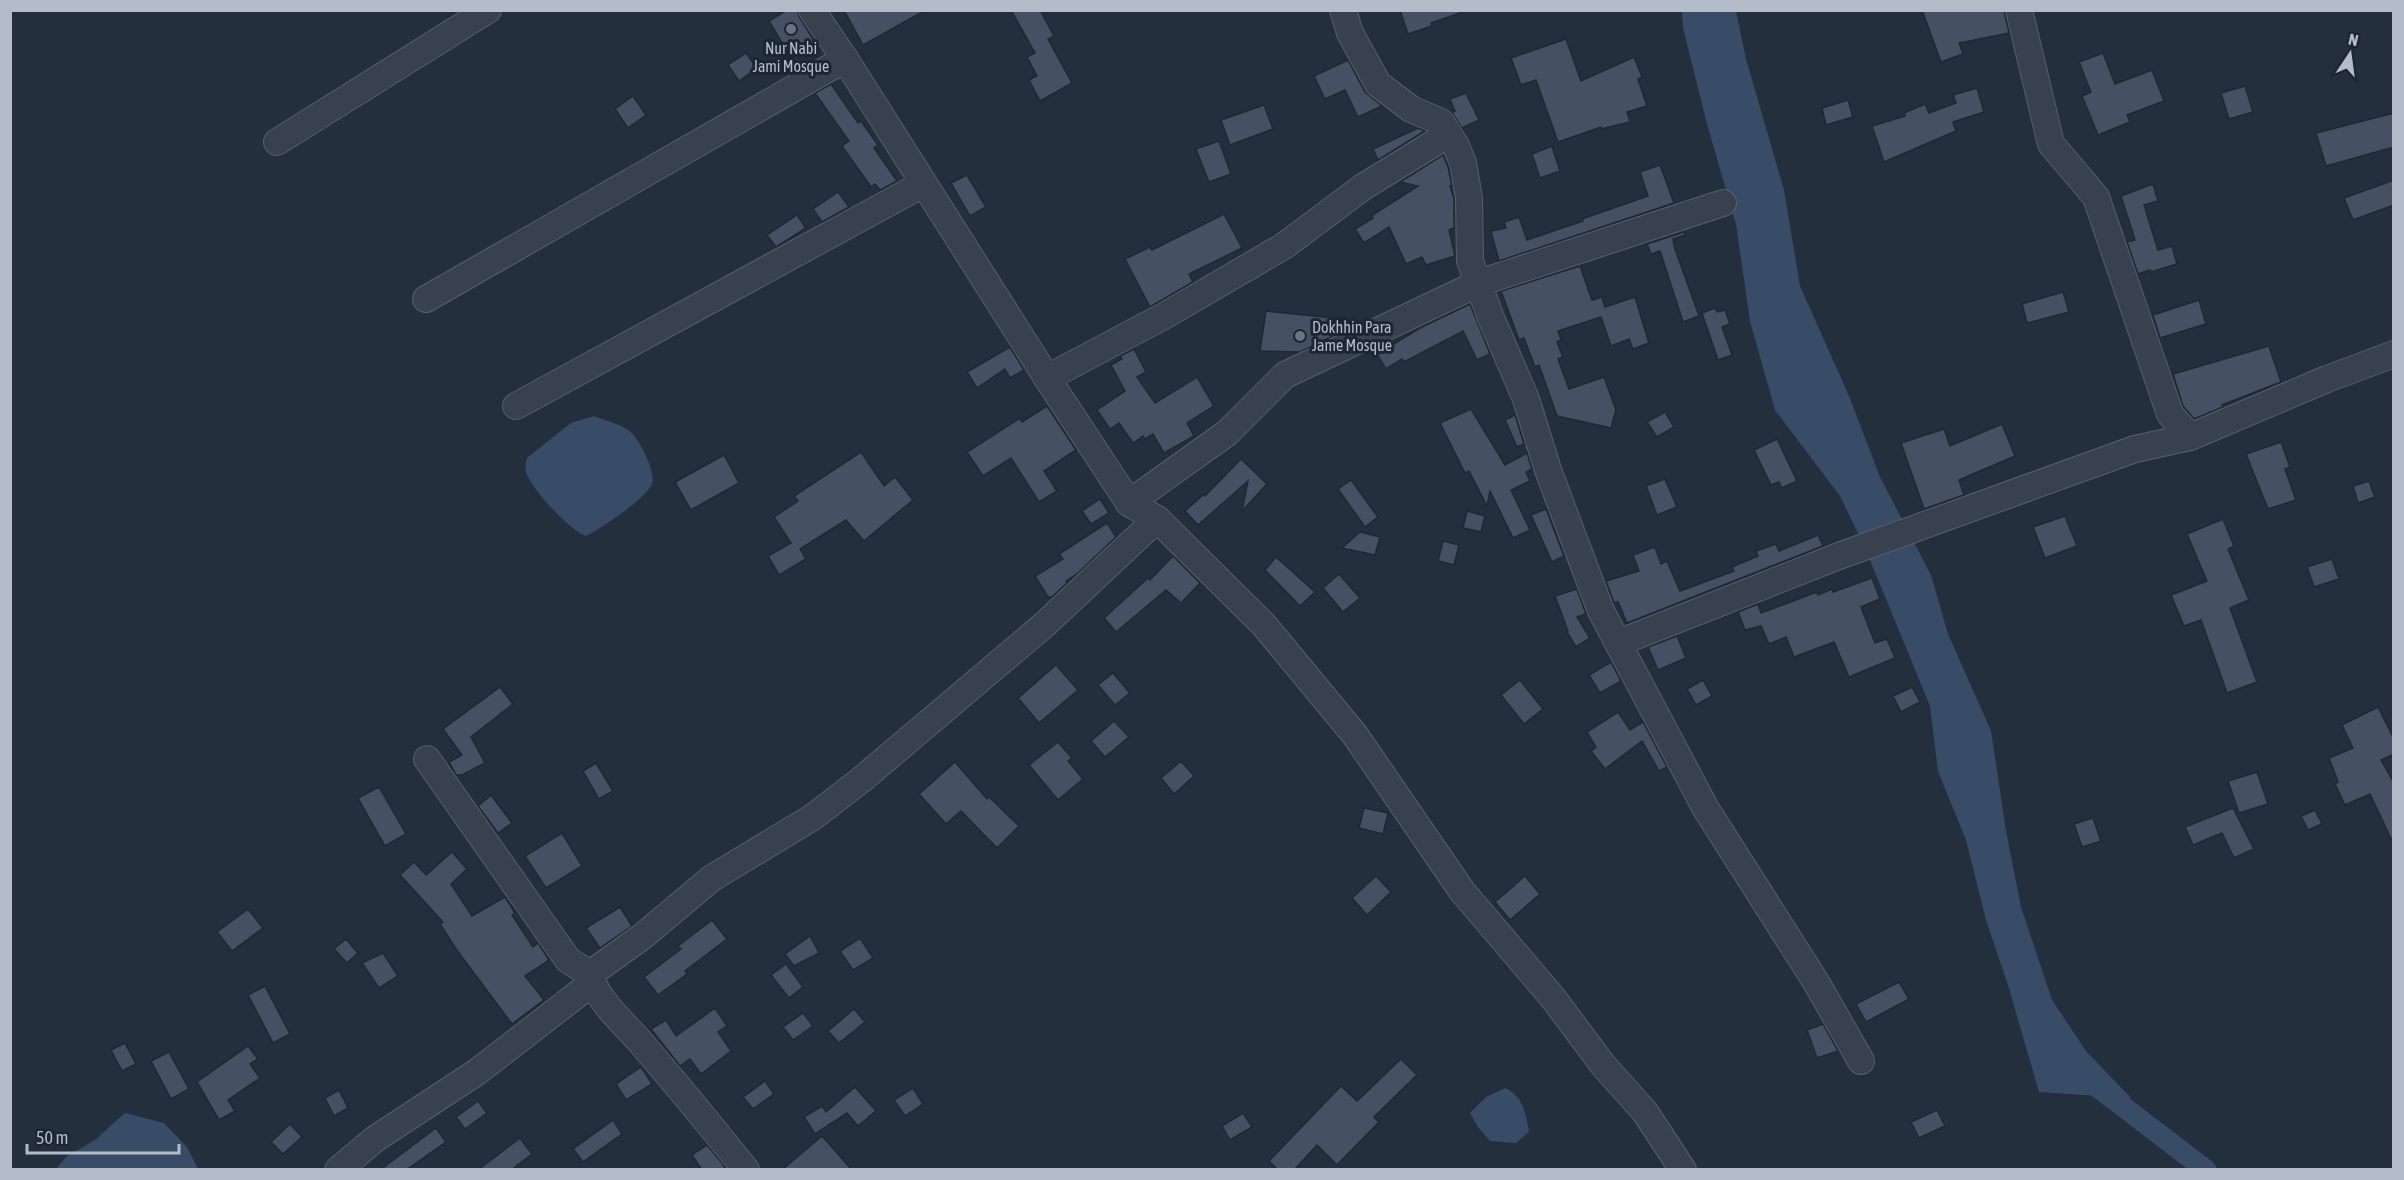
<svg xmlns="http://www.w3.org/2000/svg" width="2404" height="1180" viewBox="0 0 2404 1180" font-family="'Asap Condensed',sans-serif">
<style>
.water{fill:#394c67}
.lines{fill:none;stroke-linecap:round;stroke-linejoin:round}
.canal{stroke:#394c67;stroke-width:21}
.building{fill:#455162;stroke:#1f2835;stroke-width:1.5}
.minor-casing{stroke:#565f6c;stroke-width:28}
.minor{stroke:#38414e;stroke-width:26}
.worship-dot{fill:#6b7280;stroke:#1d2633;stroke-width:2}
.labels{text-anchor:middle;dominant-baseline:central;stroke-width:6;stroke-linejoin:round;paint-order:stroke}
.poi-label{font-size:16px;fill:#b4bcc9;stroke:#1d2633}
</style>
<rect width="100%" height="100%" fill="#242f3e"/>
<g class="water">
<path d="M1682 11H1736L1746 59 1784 190 1800 286 1849 396 1880 477 1931 575 1948 634 1991 731 2006 831 2021 907 2052 1000 2086 1051 2131 1098 2039 1092 2008 985 1986 920 1966 840 1938 771 1930 706 1865 548 1840 496 1775 410 1750 321 1736 224 1707 124 1683 28Z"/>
<path d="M594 416C604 420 624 425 632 433 640 442 656 471 652 484 645 499 602 528 586 536 569 530 532 490 526 472 525 467 526 462 527 458L571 423Z"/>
<path d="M1505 1088C1523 1096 1526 1114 1529 1132L1516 1143 1490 1141 1478 1127 1470 1113 1486 1097Z"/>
<path d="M125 1113 164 1123 187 1147 198 1169H56L67 1156 95 1140Z"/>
</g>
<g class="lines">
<path class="canal" d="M2087 1079 2206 1170"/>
</g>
<g class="building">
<path d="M787 10H797L800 18 816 44 791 58 769 21Z"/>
<path d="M844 10H926L863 45Z"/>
<path d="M1011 10H1040L1054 36 1048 39 1072 83 1040 101 1029 80 1037 76 1027 57 1035 53Z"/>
<path d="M1400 10H1459L1460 13 1431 23 1432 26 1408 34Z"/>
<path d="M1922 10H2004L2009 33 1959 43 1963 54 1941 62Z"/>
<path d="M1566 39 1581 81 1634 57 1642 77 1638 79 1647 106 1627 112 1630 122 1601 129V127L1558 142 1536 80 1521 85 1511 58Z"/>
<path d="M746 53 757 68 739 81 728 65Z"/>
<path d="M2103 53 2115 84 2152 70 2164 101 2127 115 2130 122 2098 135 2082 96 2091 92 2079 62Z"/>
<path d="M1348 60 1365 92 1382 106 1358 117 1345 90 1325 99 1314 76Z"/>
<path d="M831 84 858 123 861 121 878 145 874 148 897 181 880 190 875 184 871 187 842 146 849 141 815 93Z"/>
<path d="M2245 86 2253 112 2229 119 2221 93Z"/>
<path d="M1977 88 1984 112 1953 122 1956 131 1884 162 1872 126 1905 116 1904 113 1925 104 1929 113 1956 103 1953 95Z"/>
<path d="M1466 93 1479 120 1462 128 1452 113 1455 111 1450 99Z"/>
<path d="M633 96 646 115 628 128 615 109Z"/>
<path d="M1848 100 1853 117 1826 125 1822 108Z"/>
<path d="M1264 105 1273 129 1230 145 1221 120Z"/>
<path d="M2394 113V147L2326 166 2316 133Z"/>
<path d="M1418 128 1425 131 1378 160 1373 149Z"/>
<path d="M1219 141 1231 174 1209 182 1196 149Z"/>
<path d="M1552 146 1560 171 1540 178 1532 154Z"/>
<path d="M1443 155 1448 167 1452 186H1450L1454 199V228L1449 230 1455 256 1426 265 1422 257 1406 264 1389 227 1364 243 1355 229 1373 218 1371 216 1418 186 1400 182Z"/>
<path d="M1660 165 1674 203 1499 261 1491 231 1506 228 1504 222 1519 217 1527 240 1583 221 1582 219 1648 196 1640 172Z"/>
<path d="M967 175 986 207 970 216 951 183Z"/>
<path d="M2394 180V205L2353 220 2344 198Z"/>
<path d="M2153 184 2158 201 2144 205 2158 250 2172 246 2177 264 2151 272 2150 270 2138 274 2127 242 2135 240 2121 196Z"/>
<path d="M838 192 849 207 822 222 813 209Z"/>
<path d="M1224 214 1242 248 1189 274 1193 282 1150 307 1125 259 1150 247 1152 250Z"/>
<path d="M797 215 806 228 776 247 767 235Z"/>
<path d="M1684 232 1685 235 1673 239 1674 246 1699 316 1683 322 1660 251 1651 254 1647 244Z"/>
<path d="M1580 266 1592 300 1602 297 1605 307 1635 297 1649 343 1633 349 1629 339 1611 346 1601 317 1558 331 1561 340 1557 342 1563 357 1558 359 1569 389 1604 377 1616 410 1611 428 1557 416 1539 365 1535 367 1524 338 1519 340 1501 291Z"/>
<path d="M2063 292 2069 312 2027 323 2022 304Z"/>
<path d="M2199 300 2206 324 2160 338 2153 315Z"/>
<path d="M1470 304 1490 354 1477 360 1463 331 1404 362 1402 359 1386 369 1377 354 1422 327Z"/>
<path d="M1715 308 1717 312 1725 310 1730 324 1722 327 1732 355 1718 360 1702 313Z"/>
<path d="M1266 311 1342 319 1335 335 1300 352 1260 351Z"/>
<path d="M2269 346 2281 382 2222 405 2223 407 2194 419 2183 406 2173 374Z"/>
<path d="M1010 347 1024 370 1010 378 1005 369 977 388 967 372Z"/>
<path d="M1134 349 1146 372 1137 377 1155 403 1197 377 1214 406 1187 423 1194 436 1164 453 1153 434 1145 439 1143 436 1133 443 1119 423 1110 429 1097 410 1125 391 1111 365 1122 359 1120 356Z"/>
<path d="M1047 406 1076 450 1044 471 1057 491 1039 502 1011 458 983 476 967 452 1020 418 1022 422Z"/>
<path d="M1471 409 1505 465 1527 453 1532 469 1526 472 1530 481 1511 490 1530 530 1513 538 1490 491 1487 506 1469 471 1465 473 1440 423Z"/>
<path d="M1665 412 1674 427 1657 437 1647 422Z"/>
<path d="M1515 415 1524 444 1517 447 1505 420Z"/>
<path d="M2002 424 2015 456 1959 480 1964 495 1924 509 1901 443 1944 429 1950 446Z"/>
<path d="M1777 439 1797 481 1782 488 1779 482 1771 485 1754 450Z"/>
<path d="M2281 442 2290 467 2285 469 2296 500 2268 509 2246 454Z"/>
<path d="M861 452 884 486 895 477 913 500 864 541 846 520 800 549 806 559 779 575 768 556 791 543 774 517 798 501 794 496Z"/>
<path d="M724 455 739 483 691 510 675 482Z"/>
<path d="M1241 459 1267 484 1242 511 1248 481 1198 525 1185 511 1204 494 1205 496Z"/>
<path d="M1665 479 1677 507 1657 515 1646 486Z"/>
<path d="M1351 480 1378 517 1365 527 1338 489Z"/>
<path d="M2369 481 2375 497 2358 503 2353 486Z"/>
<path d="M1100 499 1109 513 1091 524 1082 511Z"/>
<path d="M1546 509 1564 556 1552 562 1531 515Z"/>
<path d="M1467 511 1485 516 1481 532 1463 528Z"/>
<path d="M2065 516 2077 546 2045 558 2033 527Z"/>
<path d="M2223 519 2234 546 2228 549 2249 600 2230 608 2257 682 2227 693 2201 620 2184 626 2171 595 2207 581 2187 534Z"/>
<path d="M1107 523 1116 537 1077 574 1066 581 1067 583 1052 597H1048L1035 576 1063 559 1059 554Z"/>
<path d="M1360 532 1380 537 1375 555 1342 548Z"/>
<path d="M1818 535 1823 546 1627 623 1618 602 1614 603 1606 581 1639 571 1633 555 1655 547 1661 564 1667 561 1680 591 1734 571 1732 567 1758 556 1756 551 1776 544 1779 551Z"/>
<path d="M1443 541 1459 545 1454 565 1438 561Z"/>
<path d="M1173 556 1200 583 1181 603 1166 590 1116 632 1104 618 1148 578 1150 580Z"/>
<path d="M1276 557 1315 592 1300 606 1265 570Z"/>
<path d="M2332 559 2339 579 2314 587 2307 567Z"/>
<path d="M1339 574 1360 598 1343 612 1323 588Z"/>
<path d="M1872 578 1880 599 1861 607 1875 643 1887 639 1895 658 1849 677 1834 642 1794 657 1786 637 1769 644 1761 626 1745 630 1738 612 1758 604 1761 613 1817 592 1818 595 1832 589 1833 592Z"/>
<path d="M1577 589 1586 614 1577 617 1590 638 1576 647 1567 632 1568 631 1555 596Z"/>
<path d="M1677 636 1686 658 1658 670 1648 647Z"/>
<path d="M1611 662 1621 681 1600 693 1589 675Z"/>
<path d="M1056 665 1078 690 1039 723 1018 698Z"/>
<path d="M1113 673 1130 693 1115 705 1098 685Z"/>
<path d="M1520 680 1543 709 1524 724 1501 695Z"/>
<path d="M1703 680 1712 696 1696 705 1687 689Z"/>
<path d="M500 687 513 704 471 737 485 763 462 775H456L449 762 462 755 443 729Z"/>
<path d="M1912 687 1920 702 1901 712 1893 696Z"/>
<path d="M2378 707 2394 739V754L2381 760 2394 783V845L2370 794 2345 805 2335 784 2338 782 2329 758 2353 748 2342 725Z"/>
<path d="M1618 712 1630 730 1643 722 1667 767 1659 771 1642 741 1605 769 1591 751 1596 747 1587 732Z"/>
<path d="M1114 721 1129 737 1105 757 1091 741Z"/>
<path d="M1058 742 1072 758 1068 761 1083 779 1058 800 1029 765Z"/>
<path d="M1181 761 1194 776 1174 794 1161 778Z"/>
<path d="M955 762 987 799 989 797 1019 826 997 848 961 811 946 824 919 794Z"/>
<path d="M596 763 613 791 599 799 583 771Z"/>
<path d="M2257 772 2268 804 2239 813 2228 781Z"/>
<path d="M379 787 406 834 385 846 358 798Z"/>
<path d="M491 795 512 823 498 833 478 806Z"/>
<path d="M1364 808 1388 813 1383 834 1359 828Z"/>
<path d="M2233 808 2254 849 2234 858 2222 833 2193 845 2185 827Z"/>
<path d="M2315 810 2322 824 2308 830 2301 816Z"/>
<path d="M2093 818 2101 841 2082 847 2074 824Z"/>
<path d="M562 833 582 866 546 888 525 856Z"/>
<path d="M452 852 467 869 451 884 472 916 505 897 515 913 512 915 533 947 538 943 549 960 525 976 544 1000 512 1024 456 949 440 924 443 922 400 875 414 862 426 875Z"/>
<path d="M1376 876 1391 892 1367 915 1352 898Z"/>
<path d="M1525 876 1540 894 1510 920 1495 902Z"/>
<path d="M620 907 632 926 600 948 586 928Z"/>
<path d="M248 909 263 928 232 951 217 932Z"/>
<path d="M712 920 727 939 685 971 687 974 658 995 644 977 681 949 678 946Z"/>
<path d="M810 936 819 953 794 966 785 954Z"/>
<path d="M860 938 873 958 853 970 840 951Z"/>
<path d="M346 939 358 953 347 963 334 949Z"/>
<path d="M383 953 398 976 379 988 362 963Z"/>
<path d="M786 964 803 987 789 998 771 975Z"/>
<path d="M1899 982 1909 999 1866 1022 1856 1004Z"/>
<path d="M265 986 290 1034 273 1043 248 995Z"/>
<path d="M715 1008 727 1026 718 1032 731 1051 701 1074 690 1059 680 1066 651 1029 666 1020 676 1036Z"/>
<path d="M854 1009 865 1022 839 1043 828 1031Z"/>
<path d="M803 1013 813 1026 793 1040 783 1027Z"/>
<path d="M1823 1024 1838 1051 1817 1058 1807 1030Z"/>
<path d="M125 1043 136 1064 122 1071 111 1050Z"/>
<path d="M248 1046 258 1059 250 1064 260 1078 228 1100 235 1111 219 1120 197 1082Z"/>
<path d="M169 1052 189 1089 171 1099 151 1061Z"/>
<path d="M1401 1059 1417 1075 1374 1117 1379 1122 1337 1165 1317 1145 1294 1170H1278L1269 1161 1341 1086 1357 1101Z"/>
<path d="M641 1067 652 1084 626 1100 616 1084Z"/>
<path d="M765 1081 774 1094 753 1109 743 1097Z"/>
<path d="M855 1087 876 1111 858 1126 847 1113 815 1134 804 1117 822 1106 826 1112Z"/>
<path d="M913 1088 923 1104 905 1116 894 1100Z"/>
<path d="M339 1090 348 1108 334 1116 325 1098Z"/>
<path d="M478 1101 487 1113 465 1129 456 1117Z"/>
<path d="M1937 1110 1945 1126 1919 1138 1911 1122Z"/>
<path d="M1243 1113 1252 1127 1230 1140 1222 1126Z"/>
<path d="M613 1120 622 1134 583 1162 573 1149Z"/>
<path d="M290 1124 302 1137 283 1154 271 1142Z"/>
<path d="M436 1128 446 1142 406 1170H380Z"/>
<path d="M822 1136 852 1170H782Z"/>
<path d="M520 1138 532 1154 511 1170H478Z"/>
<path d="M707 1145 722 1163 726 1170H702L692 1155Z"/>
</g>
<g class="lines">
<g class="minor-casing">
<g id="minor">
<path d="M812 10 845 59 1047 378 1129 503 1157 519 1264 625 1355 735 1462 891 1553 998 1603 1065 1645 1112 1683 1170"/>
<path d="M1343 10 1350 33 1378 84 1411 109 1441 122 1456 146 1463 163 1469 198 1470 261 1491 318 1526 399 1548 470 1601 611 1706 809 1816 982 1861 1061"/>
<path d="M2019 10 2051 144 2096 197 2170 414 2190 437"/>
<path d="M277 142 488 10"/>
<path d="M426 299 845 59"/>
<path d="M1047 378 1164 316 1284 246 1363 187 1449 134"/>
<path d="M516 406 923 184"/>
<path d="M1129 503 1227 433 1285 375 1479 283 1723 203"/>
<path d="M1618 643 1839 556 2135 449 2190 437 2327 379 2394 354"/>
<path d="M427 759 568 960 590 974"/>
<path d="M338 1170 375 1139 477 1072 592 983"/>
<path d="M746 1170C712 1127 677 1085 642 1044 626 1025 595 999 590 974L643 936 712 878 813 817 861 780 1044 625 1157 519"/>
</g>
</g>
<use href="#minor" class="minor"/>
</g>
<g class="worship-dot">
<circle cx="791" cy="29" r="6"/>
<circle cx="1300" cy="336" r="6"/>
</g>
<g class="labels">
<g class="poi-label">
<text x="791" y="48">Nur Nabi<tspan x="791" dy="18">Jami Mosque</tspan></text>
<text x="1312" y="327" text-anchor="start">Dokhhin Para<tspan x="1312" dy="18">Jame Mosque</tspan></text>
</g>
</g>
<rect width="2404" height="1180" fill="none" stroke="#b4bcc9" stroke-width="24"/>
<g transform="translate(2350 54) rotate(13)" stroke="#1d2633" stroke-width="4.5" paint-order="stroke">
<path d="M0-4.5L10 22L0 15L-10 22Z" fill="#b4bcc9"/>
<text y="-9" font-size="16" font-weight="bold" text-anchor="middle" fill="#b4bcc9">N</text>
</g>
<path d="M27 1144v9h152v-9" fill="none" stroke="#b4bcc9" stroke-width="3"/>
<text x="36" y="1144" font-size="18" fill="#b4bcc9" stroke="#1d2633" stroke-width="4.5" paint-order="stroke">50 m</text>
</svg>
